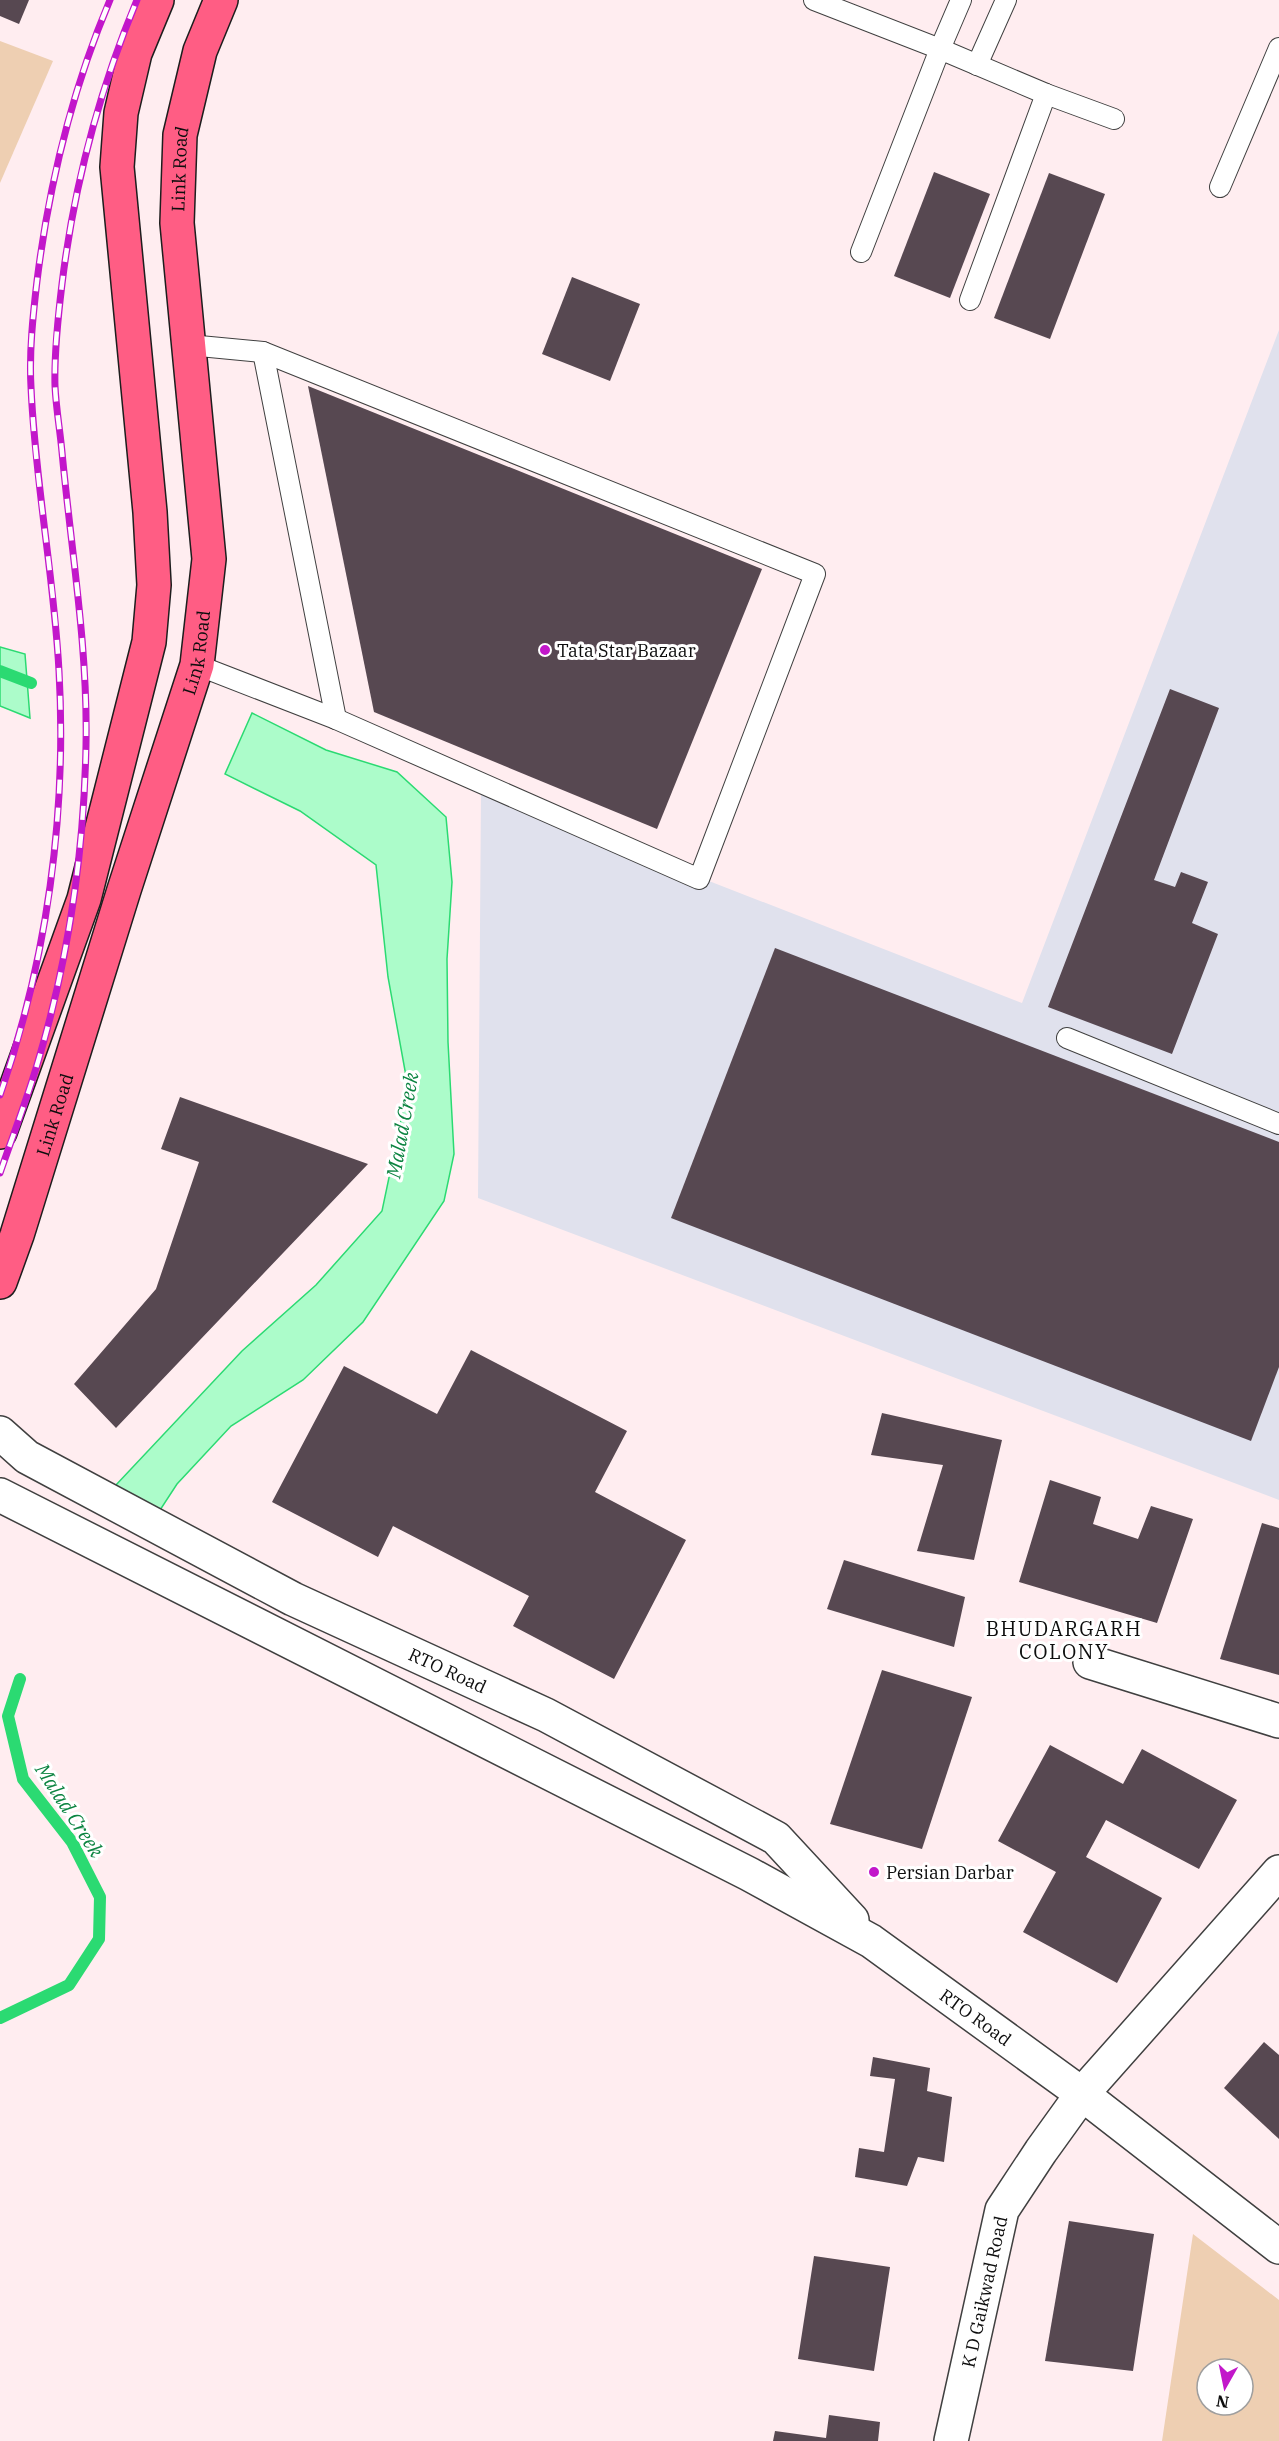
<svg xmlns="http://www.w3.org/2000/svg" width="1279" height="2441" viewBox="0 0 1279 2441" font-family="'IBM Plex Serif',serif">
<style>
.industrial{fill:#e0e1ed}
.green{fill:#eecfb2;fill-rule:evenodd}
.water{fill:#acfcca;stroke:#2bda72;stroke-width:1.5}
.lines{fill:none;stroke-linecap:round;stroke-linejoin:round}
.stream{stroke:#2bda72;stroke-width:12}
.building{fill:#574851}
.service-casing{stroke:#404040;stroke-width:22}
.minor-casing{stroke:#404040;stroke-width:36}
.tertiary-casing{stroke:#404040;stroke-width:36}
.primary-casing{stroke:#1e1e1e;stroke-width:36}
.service{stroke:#fff;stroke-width:20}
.minor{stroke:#fff;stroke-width:33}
.tertiary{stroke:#fff;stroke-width:33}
.primary{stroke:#ff5d84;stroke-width:33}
.rail-casing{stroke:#c217ca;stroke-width:7}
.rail{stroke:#fff;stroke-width:4.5;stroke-dasharray:14;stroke-linecap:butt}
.poi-dot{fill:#c217ca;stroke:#fff;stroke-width:2}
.labels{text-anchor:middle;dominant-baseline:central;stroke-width:6;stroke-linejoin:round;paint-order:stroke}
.street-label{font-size:18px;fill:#0d0d0d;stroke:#fff}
.poi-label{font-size:18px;fill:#0d0d0d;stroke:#fff;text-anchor:start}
.water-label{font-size:20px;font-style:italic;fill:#0c8441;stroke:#fff}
.neighbourhood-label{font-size:20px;letter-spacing:1.5px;fill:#0d0d0d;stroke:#fff}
</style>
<rect width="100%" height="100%" fill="#ffedf0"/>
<path class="industrial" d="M1279 330V1500L478 1198 481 792 1022 1003Z"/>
<g class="green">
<path d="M0 41 53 61 0 183Z"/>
<path d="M1193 2234 1279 2300V2441H1162ZM1207 2369H1243V2405H1207Z"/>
</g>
<g class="water">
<path d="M0 647 25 654 30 718 0 706Z"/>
<path d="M252 713 326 750 397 772 446 817 452 882 447 959 448 1042 454 1154 444 1201 363 1322 303 1380 231 1426 177 1484 147 1530 99 1503 242 1351 316 1285 382 1211 408 1087 388 977 376 865 300 811 225 774Z"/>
</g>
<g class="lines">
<g class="stream">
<path d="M0 671 31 683"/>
<path d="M0 2018 69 1985 99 1939 100 1897 72 1842 23 1779 8 1716 20 1679"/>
</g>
</g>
<g class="building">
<path d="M0 0H29L19 24 0 16Z"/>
<path d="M934 172 990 194 950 298 894 276Z"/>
<path d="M1049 173 1105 194 1050 339 994 318Z"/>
<path d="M572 277 640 304 610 381 542 354Z"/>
<path d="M308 386 762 569 657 829 374 712Z"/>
<path d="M1170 689 1219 708 1154 880 1175 887 1181 872 1208 882 1192 923 1218 934 1172 1054 1048 1007Z"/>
<path d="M775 948 1279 1142V1367L1251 1441 671 1218Z"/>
<path d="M180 1097 368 1164 116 1428 74 1384 156 1289 199 1162 161 1149Z"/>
<path d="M471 1350 627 1431 595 1492 686 1540 614 1679 513 1626 529 1596 393 1526 378 1557 272 1502 344 1366 437 1414Z"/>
<path d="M882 1413 1002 1440 974 1560 917 1551 943 1465 871 1455Z"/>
<path d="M1050 1480 1101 1497 1093 1524 1138 1539 1151 1506 1193 1519 1157 1623 1019 1582Z"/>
<path d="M1262 1523 1279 1528V1675L1220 1659Z"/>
<path d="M844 1560 965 1597 954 1647 827 1609Z"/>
<path d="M882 1670 972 1697 922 1849 830 1824Z"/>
<path d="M1050 1745 1123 1784 1142 1749 1237 1800 1199 1869 1106 1820 1086 1857 1162 1898 1117 1983 1023 1932 1056 1872 998 1841Z"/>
<path d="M1264 2042 1279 2055V2139L1224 2088Z"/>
<path d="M873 2057 930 2068 927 2091 952 2097 944 2162 918 2157 907 2186 855 2177 859 2148 884 2152 895 2079 870 2076Z"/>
<path d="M1069 2221 1154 2234 1133 2371 1045 2361Z"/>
<path d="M814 2256 890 2267 874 2371 798 2359Z"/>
<path d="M829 2415 880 2422 878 2441H773L775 2431 826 2438Z"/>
</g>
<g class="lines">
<g class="service-casing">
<g id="service">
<path d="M814 0 940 49 961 0"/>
<path d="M977 65 1006 0"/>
<path d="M1220 187 1279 48"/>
<path d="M861 252 940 49 1046 94 1114 119"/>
<path d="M970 300 1046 94"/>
<path d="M189 345 263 352 815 574 699 879 336 719 197 665"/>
<path d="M263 352 336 719"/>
<path d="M1067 1038 1279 1124"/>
</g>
</g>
<g class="minor-casing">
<g id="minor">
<path d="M1090 1662 1279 1721"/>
<path id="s1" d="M951 2441 1002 2210 1041 2151 1082 2094 1279 1872"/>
</g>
</g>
<g class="tertiary-casing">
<g id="tertiary">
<path id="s2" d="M0 1433 27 1457 293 1599 546 1715 776 1838 852 1920"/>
<path id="s3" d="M0 1495 749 1874 871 1941 1082 2094 1279 2247"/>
</g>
</g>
<g class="primary-casing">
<g id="primary">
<path d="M0 1132 84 899 149 642 154 585 150 512 117 167 121 113 135 53 157 0"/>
<path id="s4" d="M0 1282 17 1235 124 890 197 665 209 559 177 223 180 135 200 51 221 0"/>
</g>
</g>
<use href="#service" class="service"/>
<use href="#minor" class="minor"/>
<use href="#tertiary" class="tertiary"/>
<use href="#primary" class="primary"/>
<g class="rail-casing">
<g id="rail">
<path d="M0 1095C47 960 67 814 59 671 54 576 35 482 31 387 29 352 33 315 37 281 49 184 72 90 110 0"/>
<path d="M0 1173C12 1138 26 1102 37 1065 68 962 84 853 86 745 88 647 71 549 62 452 60 430 56 408 55 386 54 352 58 317 62 284 74 185 99 91 137 0"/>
</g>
</g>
<use href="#rail" class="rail"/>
</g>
<g class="poi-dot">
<circle cx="545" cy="650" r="6"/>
<circle cx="874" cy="1872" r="6"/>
</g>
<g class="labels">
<g class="street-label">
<text stroke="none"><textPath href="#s4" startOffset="1146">Link Road</textPath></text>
<text stroke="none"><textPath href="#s4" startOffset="660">Link Road</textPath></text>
<text stroke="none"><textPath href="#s4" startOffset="176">Link Road</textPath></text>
<text stroke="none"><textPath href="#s2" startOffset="508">RTO Road</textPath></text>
<text stroke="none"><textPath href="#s3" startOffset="1108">RTO Road</textPath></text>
<text stroke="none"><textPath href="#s1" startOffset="153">K D Gaikwad Road</textPath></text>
</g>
<g class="poi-label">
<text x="557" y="650">Tata Star Bazaar</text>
<text x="886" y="1872">Persian Darbar</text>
</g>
<g class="water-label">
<text transform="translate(402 1125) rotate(-80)">Malad Creek</text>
<text transform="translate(70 1810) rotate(57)">Malad Creek</text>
</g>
<g class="neighbourhood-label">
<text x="1064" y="1628">BHUDARGARH<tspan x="1064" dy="23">COLONY</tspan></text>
</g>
</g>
<g transform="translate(1225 2387) rotate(189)"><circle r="28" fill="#ffffff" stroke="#9e9e9e" stroke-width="1.5"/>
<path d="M0-4.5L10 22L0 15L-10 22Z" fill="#c217ca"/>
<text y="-9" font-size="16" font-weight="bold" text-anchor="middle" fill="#0d0d0d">N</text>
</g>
</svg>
